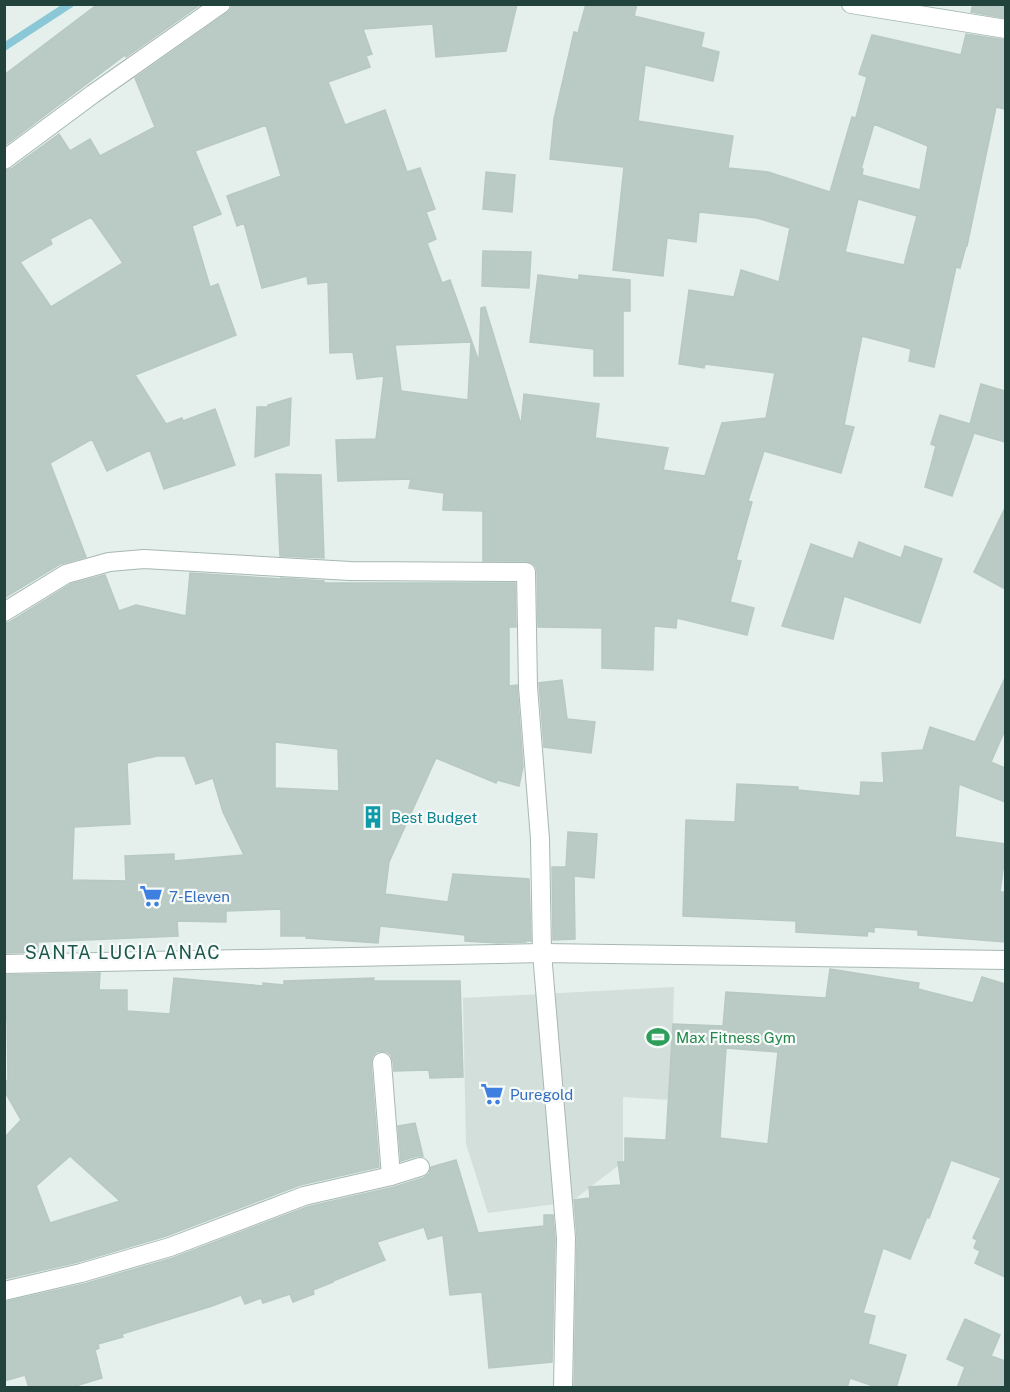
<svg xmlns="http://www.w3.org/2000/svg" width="1010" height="1392" viewBox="0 0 1010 1392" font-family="'Public Sans',sans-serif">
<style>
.built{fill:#d3dfda}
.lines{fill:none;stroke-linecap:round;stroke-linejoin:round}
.stream{stroke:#8ac7d7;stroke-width:8}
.building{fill:#bacac4;stroke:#b7c9c2;stroke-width:1.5;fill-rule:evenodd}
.minor-casing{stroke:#a7b8b3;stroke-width:20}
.minor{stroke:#fff;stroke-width:18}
.labels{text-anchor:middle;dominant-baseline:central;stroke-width:4.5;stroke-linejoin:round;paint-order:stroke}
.culture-label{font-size:15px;fill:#0d838f;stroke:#f6fbf9;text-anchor:start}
.shop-label{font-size:15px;fill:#366cbe;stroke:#f6fbf9;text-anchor:start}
.leisure-label{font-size:15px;fill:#27864d;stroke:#f6fbf9;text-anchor:start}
.quarter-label{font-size:18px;letter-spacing:1.5px;fill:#1c564b;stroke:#f6fbf9}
</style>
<rect width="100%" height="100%" fill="#e5efeb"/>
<path class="built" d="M674 987 671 1100 623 1097V1162L571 1202 488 1213 466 1144 463 998Z"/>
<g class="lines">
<path class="stream" d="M4 47 70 4"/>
</g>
<g class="building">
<path d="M98 4H201L126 57 125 55 4 146V75Z"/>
<path d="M232 4H517L506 51 436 57 433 24 363 29 372 54 366 56 370 67 328 82 345 125 385 110 407 172 420 168 435 209 426 212 436 239 427 243 442 283 450 280 479 362 481 308 485 307 521 425 524 394 599 404 595 438 668 448 663 470 705 476 722 423 766 418 775 373 705 364 704 368 679 364 689 290 734 297 741 270 779 282 790 228 757 218 699 212 696 242 667 238 663 276 613 270 624 167 550 159 554 119 574 32 578 33 586 4H637L634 16 704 33 701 47 719 52 713 81 645 65 638 121 733 136 728 168 768 172 830 192 852 117 862 120 856 117 867 77 859 74 872 35 961 55 966 34 1005 40V109L996 107 967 246H966L960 268 956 267 934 367 909 361 911 349 862 336 844 425 854 427 841 473 764 451 748 501 752 502 736 560 741 561 730 602 754 608 747 635 677 618 676 628 654 626 653 670 602 668V628L538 627 537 572 536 567 532 563 526 561H483V511L443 510 444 493 409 488 411 479 338 481 336 440 376 439 384 376 357 379 353 352 330 353 328 282 308 284 307 276 262 288 244 223 237 226 227 196 281 176 266 125 195 151 221 214 192 226 210 287 218 284 236 335 135 375 166 424 182 418 183 421 215 409 235 465 164 489 150 450 107 471 92 439 50 463 86 557 60 564 4 598V171L11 169 59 134 70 151 90 139 100 156 155 127 135 78 227 13 231 9ZM874 124 928 146 920 190 862 175 863 169H861ZM858 199 917 216 904 265 845 252ZM91 217 123 263 51 307 20 262 52 244 50 239ZM471 342 468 400 401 391 395 345Z"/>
<path d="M973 4H1005V18L971 12Z"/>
<path d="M486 172 515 175 512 212 483 209Z"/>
<path d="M483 251 531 252 529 288 482 286Z"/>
<path d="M538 275 579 280V275L630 280V311H623V376H594V349L530 342Z"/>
<path d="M981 384 1005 391V442L974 433 952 496 925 487 936 446 931 444 940 415 970 424Z"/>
<path d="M291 398 289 445 255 457 257 407H268V405Z"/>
<path d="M276 474 321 475 324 558 280 556Z"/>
<path d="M1005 508V589L974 572Z"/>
<path d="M859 542 901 558 905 546 942 559 920 623 844 596 833 639 782 626 811 544 853 559Z"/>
<path d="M190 573 281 579V578L324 581V583H515L516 627H509V686L517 685 523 767 519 786 497 780 496 783 436 758 389 862 385 894 448 902 453 874 529 879 531 941H526V942L498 943 465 941V935L380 926 378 943 306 938 307 936H281V909L226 911V922L177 921 178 936 38 942V952L4 953V623L10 622 71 584 105 575 119 611 136 605 186 616ZM275 742 338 749 339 791 275 788ZM157 756H185L196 784 213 778 223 812 244 855 174 861V854L125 856 126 881 72 880 74 827 130 824 127 763Z"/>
<path d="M1005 678V730L991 762 1005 768V802L959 784 955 837 1005 844V855L1000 892H1005V942L918 935V930L874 927V932L868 931 867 936 796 932V921L683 916 686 820 735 822 737 784 798 787V790L860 796 861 782 884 783 882 753 923 750 930 727 975 742Z"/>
<path d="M562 680 567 719 595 722 591 753 544 747 539 683Z"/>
<path d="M568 832 597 834 594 878 574 876 575 939 553 940 552 867H566Z"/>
<path d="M830 969 919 983 918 989 973 1003 982 977 1005 984V1277L975 1263 980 1251 974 1248 977 1240 973 1238 1001 1178 951 1160 929 1218 927 1217 910 1259 883 1248 863 1313 875 1316 868 1344 906 1355 896 1388H879L850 1378 847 1388H574L577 1238 574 1200 590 1198 589 1187 621 1185 618 1162H625V1138L666 1140 673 1024 723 1026 726 992 826 998ZM726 1048 778 1052 768 1144 720 1138Z"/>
<path d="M100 973 99 990H127V1011L170 1014 174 978 263 986V983L284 985V981L374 978 373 981H460L463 1077 430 1078 429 1070 394 1071 393 1061 391 1055 387 1052 382 1051 376 1052 372 1057 371 1063 379 1167 300 1185 166 1236 78 1262 4 1279V1138L21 1120 4 1090V1082L8 1080 7 1019H4V975ZM70 1156 120 1201 50 1223 36 1186Z"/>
<path d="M415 1123 423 1156H417L401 1161 398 1126Z"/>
<path d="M456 1160 478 1233 544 1226V1215H553L555 1238 552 1362 489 1368 482 1292 450 1295 443 1235 428 1239 424 1227 377 1242 385 1260 333 1281V1282L313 1290 314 1294 293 1302 290 1294 263 1303 261 1298 245 1304 241 1295 212 1306 122 1334 123 1337 98 1344 99 1348 95 1350 102 1378 69 1388H29L25 1375 4 1381V1302L84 1284 173 1258 307 1207 394 1187 423 1178 429 1174 431 1167Z"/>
<path d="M965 1319 1000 1335 991 1356 1005 1361V1388H957L965 1367 947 1359Z"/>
</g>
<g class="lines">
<g class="minor-casing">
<g id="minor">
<path d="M851 4 1006 29"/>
<path d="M4 160 93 94 221 4"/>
<path d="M4 612 66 574 109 562 144 559 350 571 526 572 528 687 540 839 542 953 566 1238 563 1388"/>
<path d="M4 964 542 953 1006 960"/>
<path d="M382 1062 391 1176"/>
<path d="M4 1291 81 1273 170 1247 304 1196 391 1176 420 1167"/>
</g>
</g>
<use href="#minor" class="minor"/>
</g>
<defs>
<g id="building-bare" transform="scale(1.8)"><path d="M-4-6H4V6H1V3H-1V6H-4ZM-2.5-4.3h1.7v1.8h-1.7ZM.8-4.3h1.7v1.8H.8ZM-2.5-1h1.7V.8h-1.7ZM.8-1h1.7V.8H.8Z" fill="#0f9aa8" stroke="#f6fbf9" stroke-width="2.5" paint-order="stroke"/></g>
<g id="supermarket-bare" transform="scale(1.8)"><path d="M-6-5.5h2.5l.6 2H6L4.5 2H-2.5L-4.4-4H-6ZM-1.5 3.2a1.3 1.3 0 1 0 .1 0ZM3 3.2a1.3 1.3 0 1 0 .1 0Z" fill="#3f7fe0" stroke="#f6fbf9" stroke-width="2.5" paint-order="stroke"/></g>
<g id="stadium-bare" transform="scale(1.8)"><path d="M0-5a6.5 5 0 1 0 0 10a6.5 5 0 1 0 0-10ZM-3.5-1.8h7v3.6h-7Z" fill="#2e9e5b" stroke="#f6fbf9" stroke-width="2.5" paint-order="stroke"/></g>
</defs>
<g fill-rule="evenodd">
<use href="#building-bare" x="373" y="817"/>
<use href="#supermarket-bare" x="151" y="896"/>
<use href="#stadium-bare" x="658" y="1037"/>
<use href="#supermarket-bare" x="492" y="1094"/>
</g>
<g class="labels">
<g class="culture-label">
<text x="391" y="817">Best Budget</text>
</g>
<g class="shop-label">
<text x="169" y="896">7-Eleven</text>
<text x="510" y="1094">Puregold</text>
</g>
<g class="leisure-label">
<text x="676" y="1037">Max Fitness Gym</text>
</g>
<g class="quarter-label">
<text x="123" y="952">SANTA LUCIA ANAC</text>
</g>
</g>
<rect width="1010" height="1392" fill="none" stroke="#22423c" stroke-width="12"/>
</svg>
